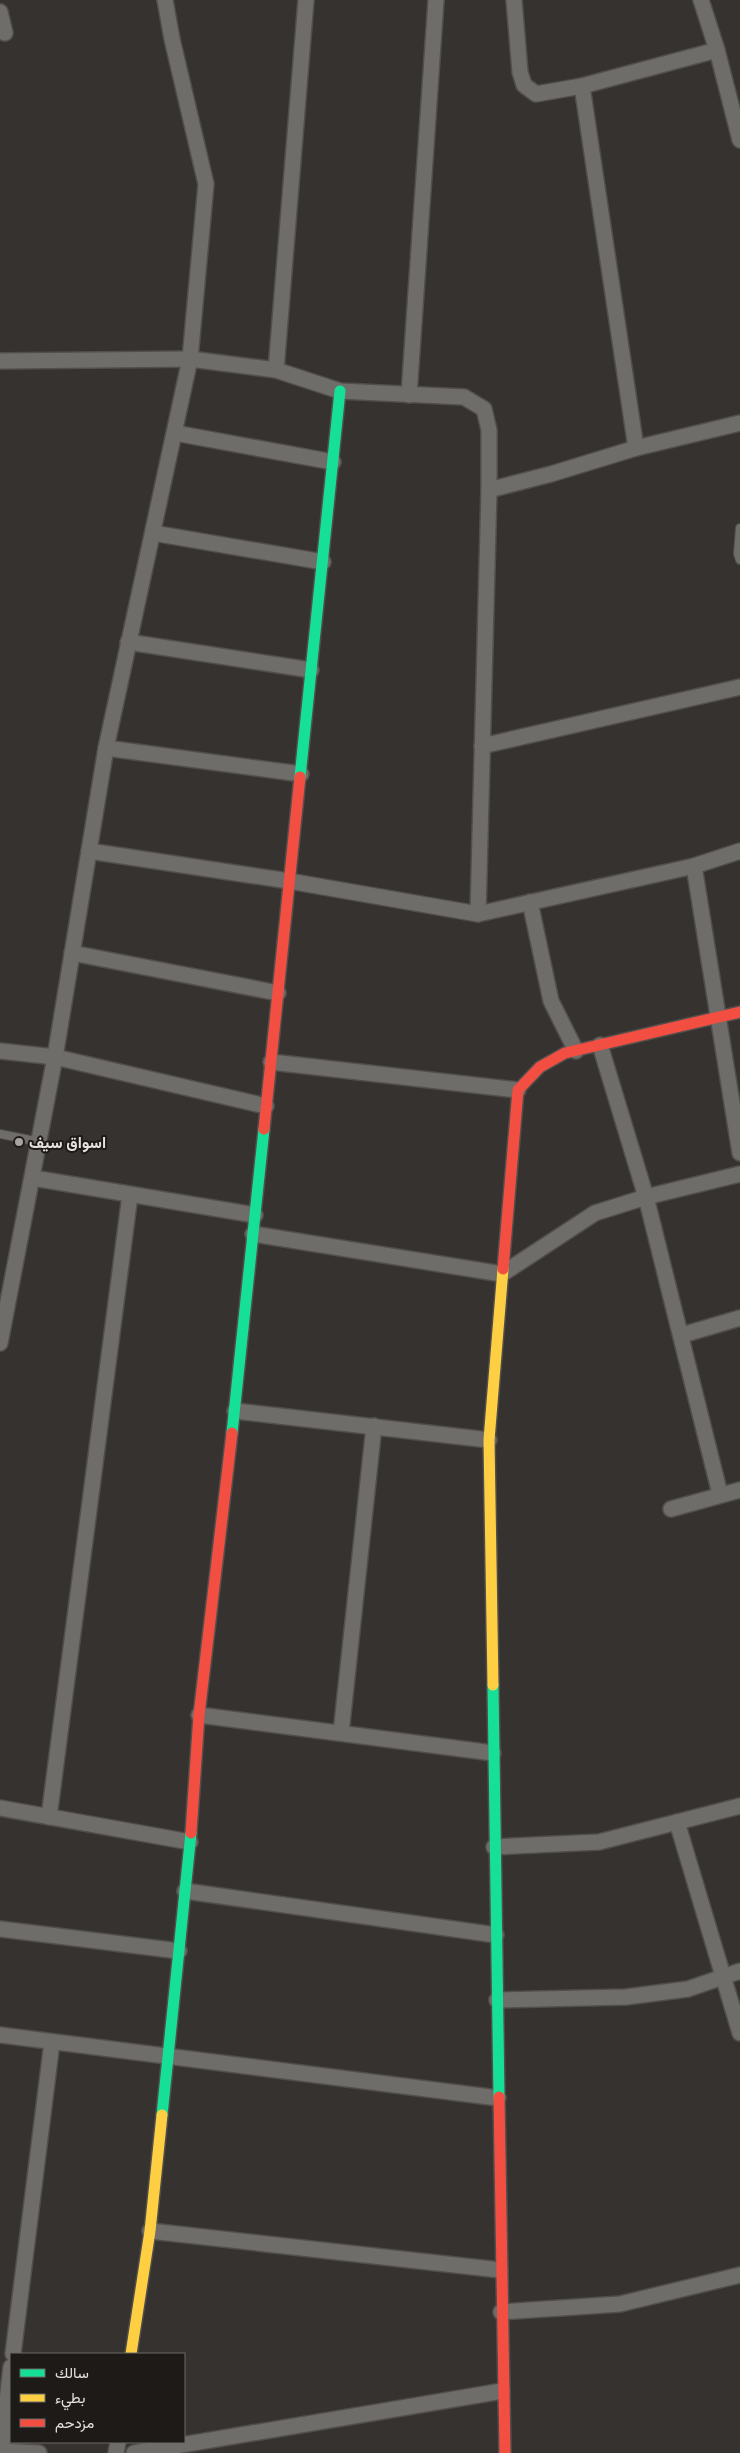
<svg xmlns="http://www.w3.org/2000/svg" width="740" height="2453" viewBox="0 0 740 2453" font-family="'DM Sans',Vazirmatn,sans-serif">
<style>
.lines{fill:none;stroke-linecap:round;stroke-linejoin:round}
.lane-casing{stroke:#514e4b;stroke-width:10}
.street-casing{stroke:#514e4b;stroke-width:18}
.fast-casing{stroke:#514e4b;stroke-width:14}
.slow-casing{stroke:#514e4b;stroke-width:14}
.jam-casing{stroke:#514e4b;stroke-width:14}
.lane{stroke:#6f6d6a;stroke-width:8}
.street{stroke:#6f6d6a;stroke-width:15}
.fast{stroke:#16e098;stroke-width:11}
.slow{stroke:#ffcf43;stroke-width:11}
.jam{stroke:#f24e42;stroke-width:11}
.poi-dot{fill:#a7a4a1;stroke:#1d1a18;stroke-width:2}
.labels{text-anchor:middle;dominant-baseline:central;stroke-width:4;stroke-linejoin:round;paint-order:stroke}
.poi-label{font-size:16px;font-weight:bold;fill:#e5e1de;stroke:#1d1a18;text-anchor:start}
</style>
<rect width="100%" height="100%" fill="#35322f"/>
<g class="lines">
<g class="lane-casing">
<g id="lane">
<path d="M740 528 738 554 740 560"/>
<path d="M0 1134 40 1142"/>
</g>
</g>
<g class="street-casing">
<g id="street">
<path d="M514 0 520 72 524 85 536 94 582 86 717 50"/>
<path d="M701 0 717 50 740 140"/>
<path d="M0 12 5 33"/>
<path d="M582 86 636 448"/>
<path d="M0 361 190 359 276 370 340 391 464 397 484 409 489 430V490L478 914"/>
<path d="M276 370 306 0"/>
<path d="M409 395 436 0"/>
<path d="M175 433 333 462"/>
<path d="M489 490 551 474 636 448 740 423"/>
<path d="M153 533 323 562"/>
<path d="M128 642 311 670"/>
<path d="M482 746 740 687"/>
<path d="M106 748 301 774"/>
<path d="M89 851 289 881 478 914 694 866 740 851"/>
<path d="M694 866 740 1153"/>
<path d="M530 902 551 1001 576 1051"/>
<path d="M72 953 278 993"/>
<path d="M600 1045 646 1197 720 1494"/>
<path d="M0 1051 55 1057 266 1106"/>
<path d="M271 1062 518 1090"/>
<path d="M33 1178 255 1215"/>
<path d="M253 1234 502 1274 595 1213 646 1197 740 1174"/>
<path d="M682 1335 740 1318"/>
<path d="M0 1343 55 1057 106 748 190 359 206 184 172 39 165 0"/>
<path d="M235 1411 489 1440"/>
<path d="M671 1509 740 1490"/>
<path d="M199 1715 493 1753"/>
<path d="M341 1733 374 1426"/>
<path d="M0 1808 190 1842"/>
<path d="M49 1817 130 1195"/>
<path d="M677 1822 740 2033"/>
<path d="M494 1847 599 1842 740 1806"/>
<path d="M185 1891 496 1935"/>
<path d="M0 1929 179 1951"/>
<path d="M497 2000 626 1997 688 1989 740 1971"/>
<path d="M0 2035 498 2098"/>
<path d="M150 2231 500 2270"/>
<path d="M501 2312 620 2304 740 2275"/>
<path d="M13 2354 52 2042"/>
<path d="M0 2451 39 2453"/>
<path d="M1 2451 11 2367"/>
<path d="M116 2453 118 2442"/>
<path d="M134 2453 502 2391"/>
</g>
</g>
<g class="fast-casing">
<g id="fast">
<path d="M300 777 340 391"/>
<path d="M232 1433 264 1129"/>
<path d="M493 1685 499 2097"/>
<path d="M162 2115 191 1833"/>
</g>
</g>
<g class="slow-casing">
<g id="slow">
<path d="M493 1685 489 1440 503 1269"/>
<path d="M131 2354 150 2231 162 2115"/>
</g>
</g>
<g class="jam-casing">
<g id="jam">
<path d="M264 1129 300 777"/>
<path d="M503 1269 518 1090 540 1067 565 1053 740 1012"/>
<path d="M191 1833 199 1715 232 1433"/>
<path d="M499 2097 505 2453"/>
</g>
</g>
<use href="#lane" class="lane"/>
<use href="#street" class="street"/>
<use href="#fast" class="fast"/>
<use href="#slow" class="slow"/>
<use href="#jam" class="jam"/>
</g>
<circle class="poi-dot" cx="19" cy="1142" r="5"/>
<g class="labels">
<g class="poi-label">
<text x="29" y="1142">اسواق سيف</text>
</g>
</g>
<rect x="10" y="2353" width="175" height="90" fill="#1d1a18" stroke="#6d6a67"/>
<rect x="20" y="2369" width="25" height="8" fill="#16e098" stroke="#6d6a67"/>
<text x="55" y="2378" font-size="15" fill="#e5e1de">سالك</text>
<rect x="20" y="2394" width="25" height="8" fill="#ffcf43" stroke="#6d6a67"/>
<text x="55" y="2403" font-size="15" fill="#e5e1de">بطيء</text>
<rect x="20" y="2419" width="25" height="8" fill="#f24e42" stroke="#6d6a67"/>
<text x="55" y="2428" font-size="15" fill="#e5e1de">مزدحم</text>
</svg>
